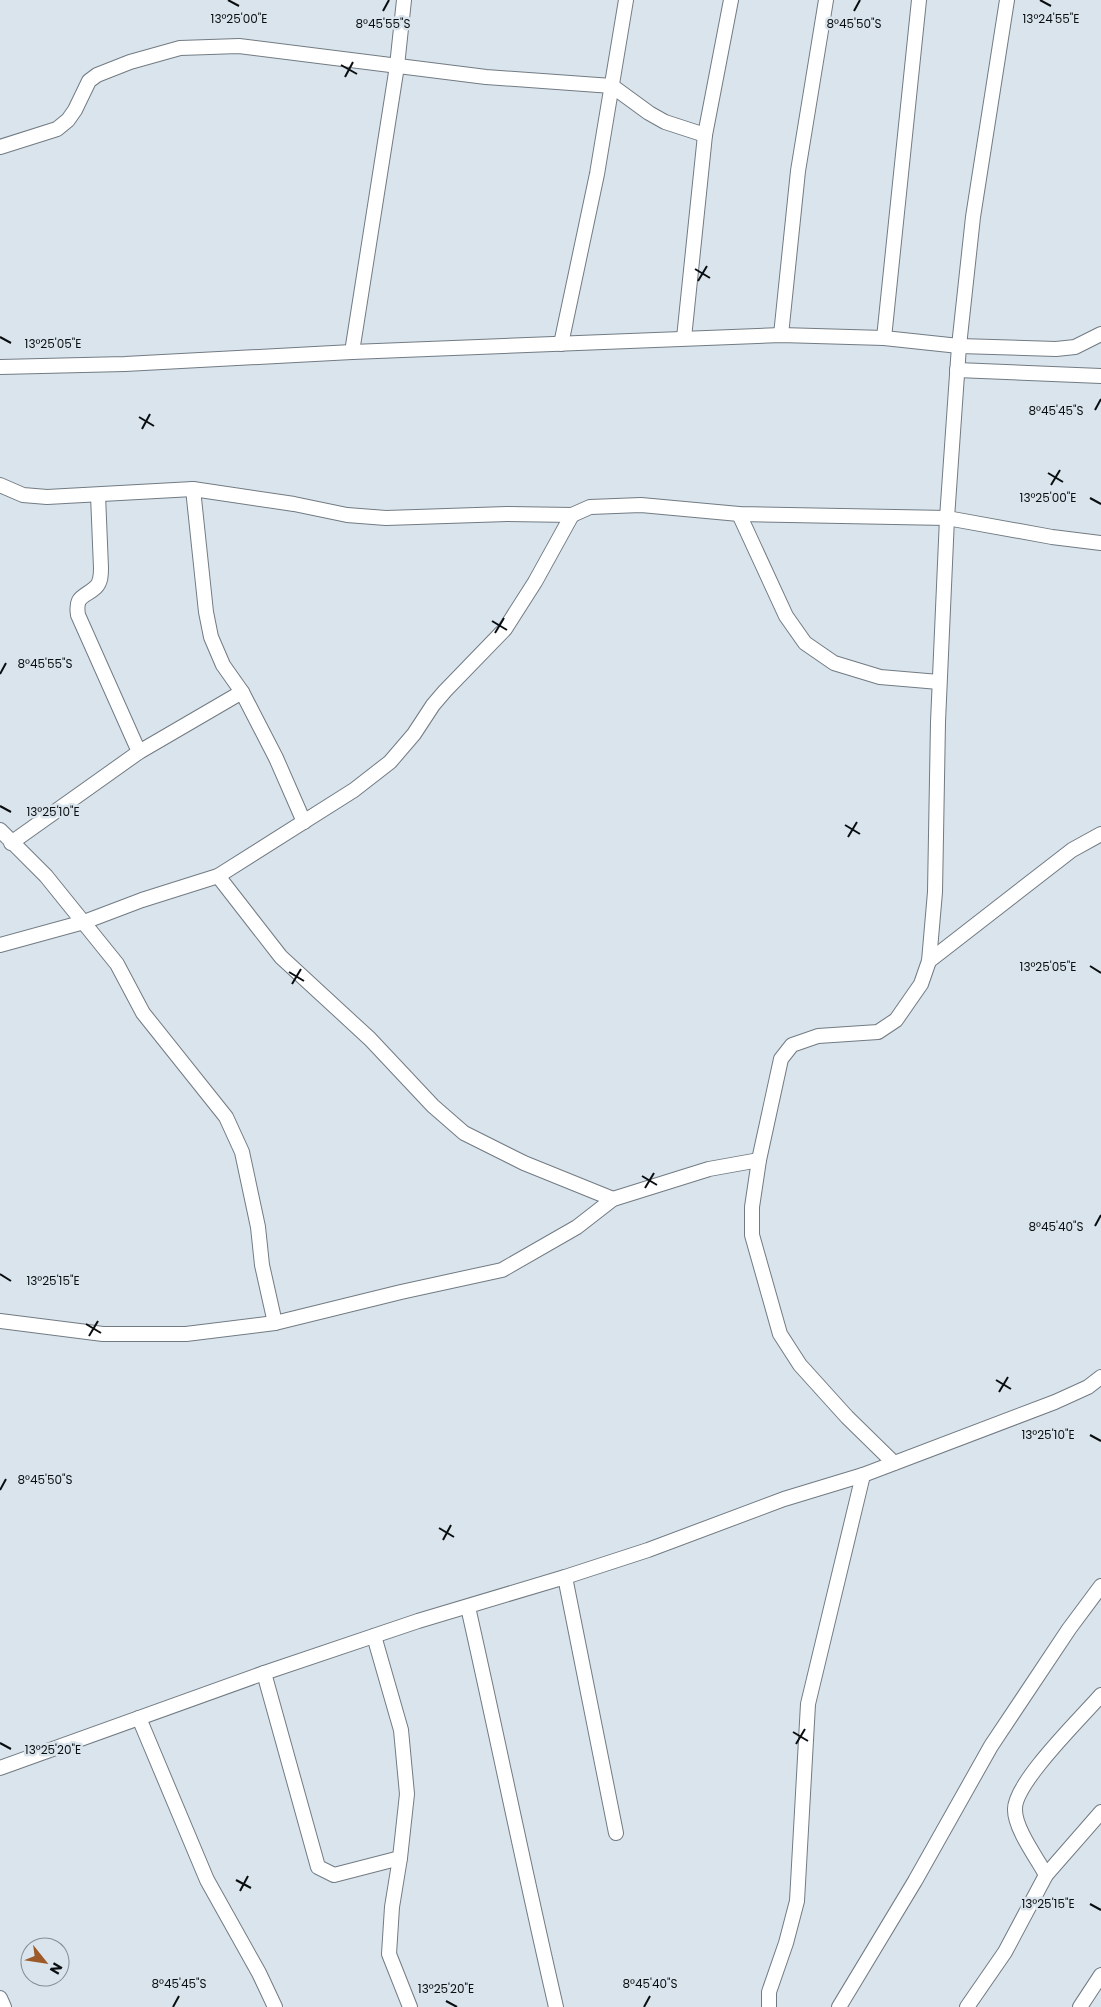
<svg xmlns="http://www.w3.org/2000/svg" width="1101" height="2007" viewBox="0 0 1101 2007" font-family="Poppins,sans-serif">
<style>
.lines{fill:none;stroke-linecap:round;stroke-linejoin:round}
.street-casing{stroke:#727b83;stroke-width:16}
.street{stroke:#fff;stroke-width:14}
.ticks{fill:none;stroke:#0a0e10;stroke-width:2}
.ticks-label{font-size:12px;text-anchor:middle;fill:#0a0e10;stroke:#d9e4ec;stroke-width:5;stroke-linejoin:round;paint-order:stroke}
</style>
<rect width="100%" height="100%" fill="#d9e4ec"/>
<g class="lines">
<g class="street-casing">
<g id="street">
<path d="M0 147 57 129 68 120 75 110 89 81 97 75 130 62 180 48 239 46 486 77 612 86 649 113 665 122 705 135"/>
<path d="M781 335 798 171 826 0"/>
<path d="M684 338 705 135 731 0"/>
<path d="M884 338 919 0"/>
<path d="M561 344 597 174 626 0"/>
<path d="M352 352 397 66 404 0"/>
<path d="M0 367 125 364 352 352 781 335 884 338 959 346 1056 349 1075 347 1101 334"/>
<path d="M957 370 1101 376"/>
<path d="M0 485 23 495 47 497 193 489 294 504 347 515 386 518 507 514 572 515 590 507 641 505 739 514 947 518 1052 537 1101 543"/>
<path d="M193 489 206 612 211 637 223 665 242 692 276 758 304 822"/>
<path d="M98 495 101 568C101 574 101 582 96 587 84 598 75 595 78 615L139 752"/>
<path d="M739 514 786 616 805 643 834 663 880 677 939 682"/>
<path d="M0 830 46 876 117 964 143 1013 226 1117 242 1152 258 1227 262 1265 275 1323"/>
<path d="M11 843 139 752 242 692"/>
<path d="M218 876 281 957 370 1039 433 1106 464 1133 524 1163 613 1199"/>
<path d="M0 945 84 922 142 900 218 876 354 790 390 762 414 734 433 705 445 691 505 629 535 582 572 515"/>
<path d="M929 961 1072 850 1101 834"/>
<path d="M0 1321 103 1334H186L275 1323 401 1292 502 1270 577 1227 613 1199 709 1169 759 1160"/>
<path d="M894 1463 847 1417 800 1365 780 1334 752 1235V1207L759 1160 781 1059 792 1045 818 1036 878 1032 896 1020 921 984 929 961 935 892 938 722 947 518 959 346 973 217 1007 0"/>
<path d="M565 1577 616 1833"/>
<path d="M468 1607C498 1740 525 1874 556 2007"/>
<path d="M374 1636 401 1730 407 1794 400 1858 392 1907 389 1954 410 2007"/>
<path d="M264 1673 318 1867 334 1875 400 1858"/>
<path d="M139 1718 207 1880 259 1973 275 2007"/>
<path d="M0 1768 264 1673 418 1621 565 1577 648 1550 784 1499 863 1475 1055 1402 1088 1387 1101 1377"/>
<path d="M1046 1875C1037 1858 1015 1829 1015 1810 1013 1784 1082 1717 1101 1695"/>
<path d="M0 1998 4 2007"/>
<path d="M769 2007V1992L786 1943 797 1901 808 1704 863 1475"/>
<path d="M839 2007 915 1881 991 1746 1069 1629 1101 1586"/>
<path d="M967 2007 1005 1952 1046 1875 1101 1812"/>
<path d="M1080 2007 1101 1975"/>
</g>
</g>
<use href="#street" class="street"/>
</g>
<path class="ticks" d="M228 0 239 6M1040 0 1051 6M383 11 389 0M854 11 860 0M341 65 357 74M345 77 353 62M695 269 710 278M698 281 707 266M0 337 11 343M1095 410 1101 399M139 417 154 426M142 429 150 414M1048 473 1063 482M1051 485 1060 470M1090 498 1101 504M492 621 507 630M495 633 504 618M0 674 6 663M0 806 11 812M845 825 860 834M848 837 857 822M1090 966 1101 973M289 972 304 981M292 984 301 969M642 1176 657 1185M645 1188 654 1173M1095 1226 1101 1215M0 1274 11 1281M86 1324 101 1333M89 1336 98 1321M996 1380 1011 1389M999 1392 1008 1377M1090 1435 1101 1441M0 1490 6 1479M439 1528 454 1537M443 1540 451 1525M793 1732 808 1741M0 1743 11 1749M796 1744 805 1729M236 1880 251 1888M240 1891 248 1876M1090 1904 1101 1910M446 2001 457 2007M173 2007 179 1996M644 2007 650 1996"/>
<g class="ticks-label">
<text x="1051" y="23">13°24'55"E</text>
<text x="239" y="23">13°25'00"E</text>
<text x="383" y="28">8°45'55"S</text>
<text x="854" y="28">8°45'50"S</text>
<text x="53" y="348">13°25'05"E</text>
<text x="1056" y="415">8°45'45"S</text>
<text x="1048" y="502">13°25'00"E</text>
<text x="45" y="668">8°45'55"S</text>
<text x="53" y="816">13°25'10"E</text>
<text x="1048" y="971">13°25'05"E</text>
<text x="1056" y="1231">8°45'40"S</text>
<text x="53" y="1285">13°25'15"E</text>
<text x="1048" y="1439">13°25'10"E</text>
<text x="45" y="1484">8°45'50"S</text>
<text x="53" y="1754">13°25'20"E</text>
<text x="1048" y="1908">13°25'15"E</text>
<text x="179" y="1988">8°45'45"S</text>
<text x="650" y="1988">8°45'40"S</text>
<text x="446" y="1993">13°25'20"E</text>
</g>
<g transform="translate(45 1962) rotate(120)"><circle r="24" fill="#d9e4ec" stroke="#868e94"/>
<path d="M0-4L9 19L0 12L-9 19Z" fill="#9d5a29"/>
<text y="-8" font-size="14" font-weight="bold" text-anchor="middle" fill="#0a0e10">N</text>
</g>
</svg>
